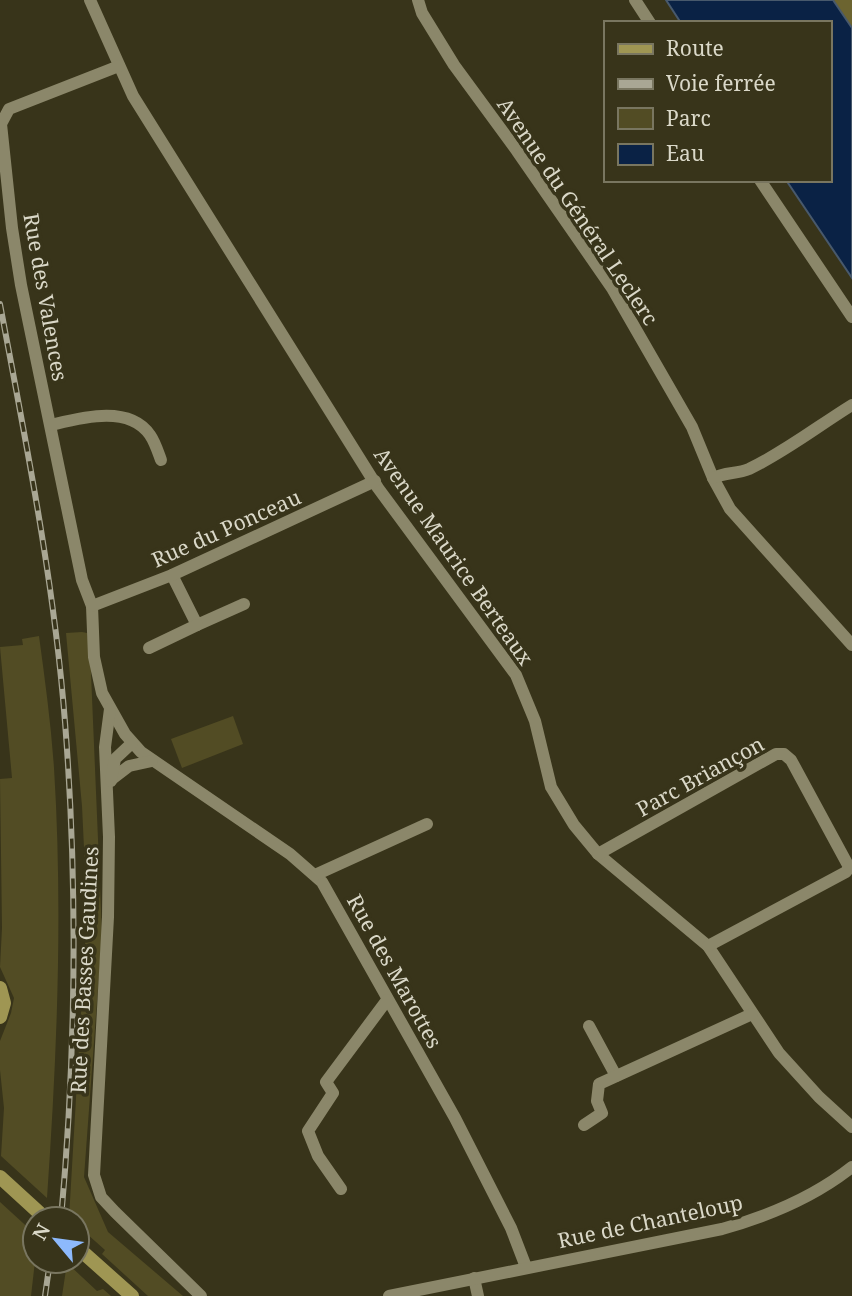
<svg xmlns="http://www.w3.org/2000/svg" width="852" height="1296" viewBox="0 0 852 1296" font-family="'Noto Serif',serif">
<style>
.green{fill:#524c24}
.forest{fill:#6c6430}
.water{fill:#0a2245;stroke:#48596c;stroke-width:2}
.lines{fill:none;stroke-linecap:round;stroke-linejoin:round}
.minor{stroke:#8b876a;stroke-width:12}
.secondary{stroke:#9f9653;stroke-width:14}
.rail-casing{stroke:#a9a794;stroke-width:6}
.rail{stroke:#38341a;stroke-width:3.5;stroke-dasharray:10;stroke-linecap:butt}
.labels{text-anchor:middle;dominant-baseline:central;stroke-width:7;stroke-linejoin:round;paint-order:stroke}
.street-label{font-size:21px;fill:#dad8c8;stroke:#38341a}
</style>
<rect width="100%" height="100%" fill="#38341a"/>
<g class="green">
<path d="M82 632 87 633 90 650 102 934 84 1177 108 1232 183 1296H148L102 1254 105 1250 77 1225V1219L69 1218 87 911 82 806 66 633Z"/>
<path d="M39 636C45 680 51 724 54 768 63 911 57 1055 47 1198L1 1156 4 1108 0 1070V1041L11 1013 14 998 0 967 2 928 0 779 12 778 0 647 23 645 22 639Z"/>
<path d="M233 716 243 744 182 768 171 739Z"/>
<path d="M0 1202 35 1234V1261L31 1296H0Z"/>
<path d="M67 1263 97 1291 103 1289 111 1296H62Z"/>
</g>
<path class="forest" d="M833 0H852V28Z"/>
<path class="water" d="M666 0H833L852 28V278L786 180H829V23H681Z"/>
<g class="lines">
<g class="minor">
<path d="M90 0 133 96 378 488 516 675 535 721 551 787 574 825 598 854 708 946 779 1053 819 1097 852 1127"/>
<path d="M418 0 422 13 454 65 517 151 612 288 692 427 713 478 730 509 852 645"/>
<path d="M635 0 650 23"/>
<path d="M119 66 9 109 1 124 12 228 21 285 82 580 92 606 94 657 102 693 125 734 141 752 290 854 322 882 455 1118 511 1228 526 1267"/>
<path d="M760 180 852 317"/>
<path d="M51 425C80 418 129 404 150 435 155 442 158 452 161 460"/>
<path d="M713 478C725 472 737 474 749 469 785 452 818 426 852 405"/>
<path d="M172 575 197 625 244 604"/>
<path d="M92 606 172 575 375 481"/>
<path d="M149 648 197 625"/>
<path d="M110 709 105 747 109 837 108 917 94 1175 101 1197 115 1212 201 1296"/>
<path d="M112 779 129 766 152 761"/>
<path d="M111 781 115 759 132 743"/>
<path d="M598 854 776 754H784L791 760 849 867 846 872 708 946"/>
<path d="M315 875 427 824"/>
<path d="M589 1026 616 1076"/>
<path d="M584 1125 602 1113 597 1101 599 1084 752 1014"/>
<path d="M341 1189 318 1156 308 1131 333 1093 326 1082 387 1000"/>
<path d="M474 1278 478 1296"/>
<path d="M389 1296 722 1229C769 1216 813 1198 852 1167"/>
</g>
<g class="secondary">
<path d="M0 988 4 1003 0 1017"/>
<path d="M0 1177 46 1219"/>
<path d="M77 1247 132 1296"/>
</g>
<g class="rail-casing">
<g id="rail">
<path d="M0 304C26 443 54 581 65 722 78 888 76 1053 61 1219"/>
<path d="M45 1296 50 1261"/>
</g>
</g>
<use href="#rail" class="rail"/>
</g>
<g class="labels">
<g class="street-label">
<text transform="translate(578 211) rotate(56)">Avenue du Général Leclerc</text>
<text transform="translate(46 297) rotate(80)">Rue des Valences</text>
<text transform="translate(226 528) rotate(-24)">Rue du Ponceau</text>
<text transform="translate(454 556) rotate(55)">Avenue Maurice Berteaux</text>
<text transform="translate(700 776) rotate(-29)">Parc Briançon</text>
<text transform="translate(84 970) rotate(-87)">Rue des Basses Gaudines</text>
<text transform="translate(395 971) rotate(61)">Rue des Marottes</text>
<text transform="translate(650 1221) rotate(-12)">Rue de Chanteloup</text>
</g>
</g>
<rect x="604" y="21" width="228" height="161" fill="#38341a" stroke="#797660" stroke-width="2"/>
<rect x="618" y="44" width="35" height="10" fill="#9f9653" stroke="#797660" stroke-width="2"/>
<text x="666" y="56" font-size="21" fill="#dad8c8">Route</text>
<rect x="618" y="79" width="35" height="10" fill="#a9a794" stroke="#797660" stroke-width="2"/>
<text x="666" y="91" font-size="21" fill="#dad8c8">Voie ferrée</text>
<rect x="618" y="108" width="35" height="21" fill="#524c24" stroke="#797660" stroke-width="2"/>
<text x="666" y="126" font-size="21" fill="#dad8c8">Parc</text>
<rect x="618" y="144" width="35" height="21" fill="#0a2245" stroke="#797660" stroke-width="2"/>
<text x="666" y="161" font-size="21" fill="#dad8c8">Eau</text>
<g transform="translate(56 1240) rotate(299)"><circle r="33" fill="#38341a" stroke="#797660" stroke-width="2"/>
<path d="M0-5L12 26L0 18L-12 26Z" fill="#8db9fc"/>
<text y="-10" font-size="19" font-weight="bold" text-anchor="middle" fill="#dad8c8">N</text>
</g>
</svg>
